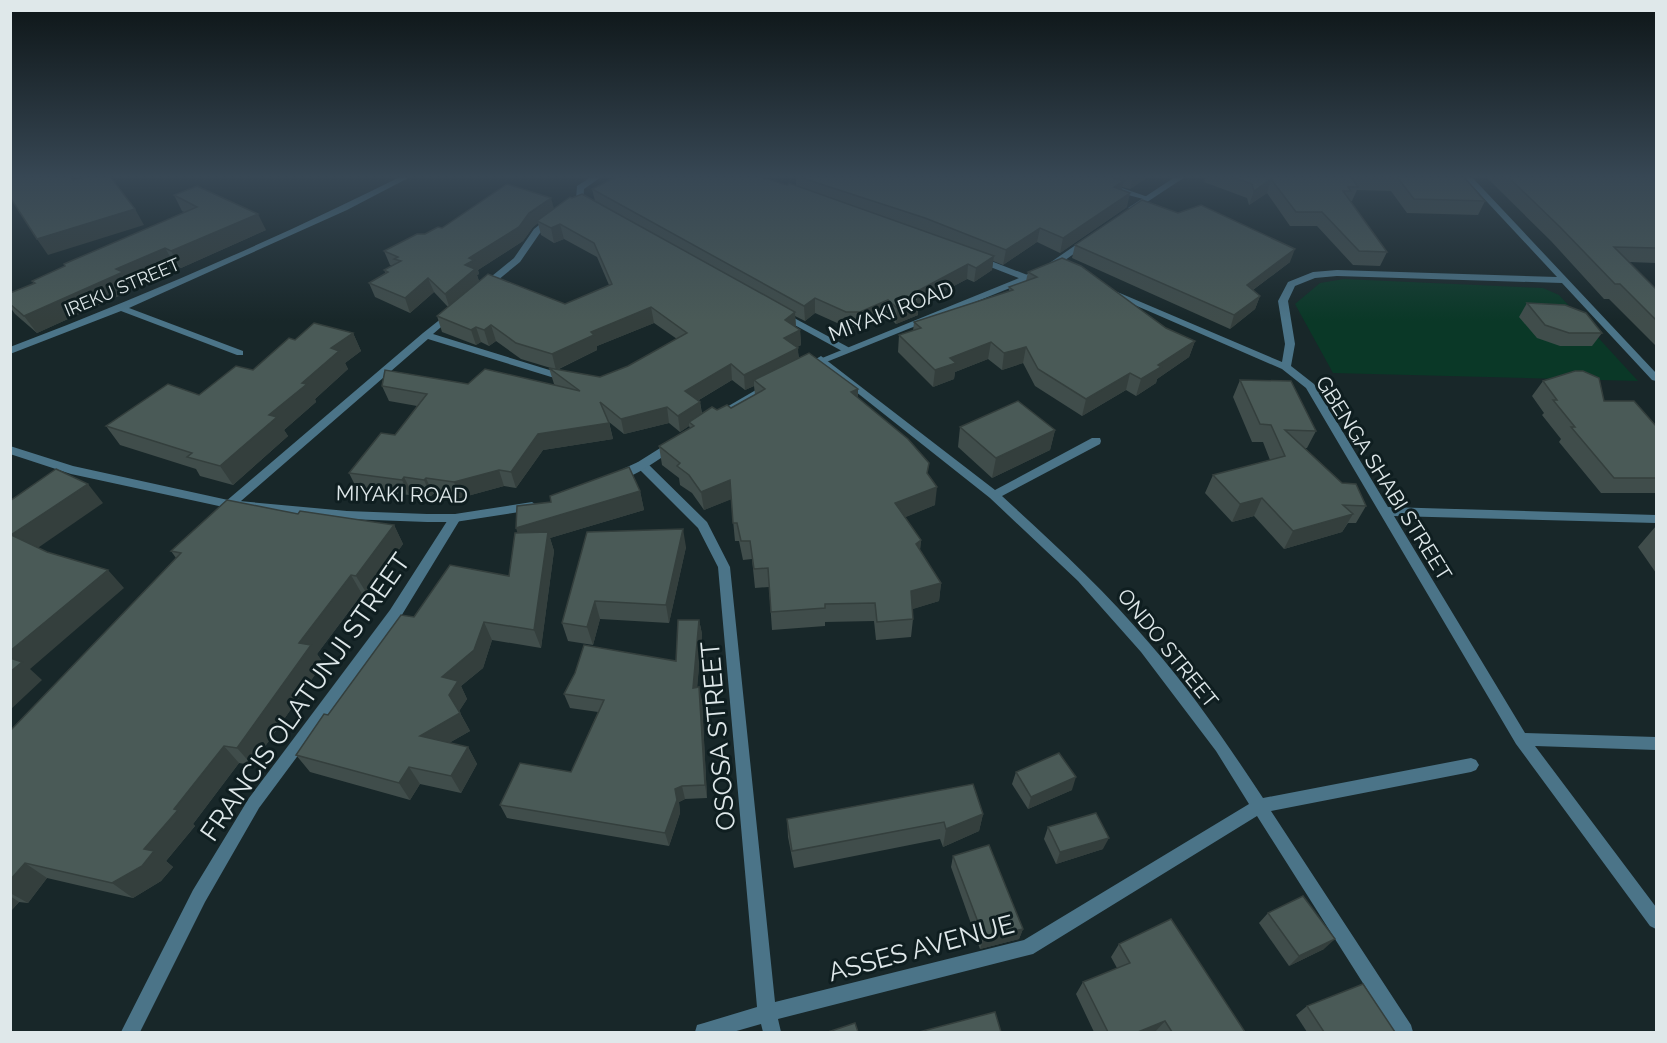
<svg xmlns="http://www.w3.org/2000/svg" width="1667" height="1043" viewBox="0 0 1667 1043" font-family="Raleway,sans-serif">
<style>
.green{fill:#0a3827}
.lines{fill:none;stroke-linecap:round;stroke-linejoin:round}
.minor{fill:#4b7488;fill-rule:evenodd}
.tertiary{fill:#4b7488;fill-rule:evenodd}
.wall{fill:#404d4b;fill-rule:evenodd}
.shaded-wall{fill:#343f3d}
.building{fill:#4a5a57;stroke:#343f3d;stroke-width:1.5}
.labels{text-anchor:middle;dominant-baseline:central;stroke-width:6;stroke-linejoin:round;paint-order:stroke}
.far-street-label{font-size:18px;fill:#dfe8ea;stroke:#0f1e20}
.street-label{font-size:21px;fill:#dfe8ea;stroke:#0f1e20}
.near-street-label{font-size:26px;fill:#dfe8ea;stroke:#0f1e20}
</style>
<rect width="100%" height="100%" fill="#182729"/>
<path class="green" d="M1344 279 1543 288 1559 295 1638 381 1333 373 1295 304 1320 283Z"/>
<g class="lines">
<g class="minor">
<path d="M404 175H414L347 210 129 308 243 351V355H237L121 311 10 354V347C144 296 276 239 404 175Z"/>
<path d="M594 175H604L584 189 583 202 574 208H568V204L576 199 577 186Z"/>
<path d="M1462 175H1470L1656 373V381L1652 380 1562 283 1337 276 1315 278 1295 286 1288 301 1295 344 1291 366 1314 384 1388 507 1656 515V523L1394 516 1525 733 1656 737V750L1535 746 1656 907V929L1650 926 1516 744 1306 388 1282 369 1107 293 1109 291H1115L1282 362 1285 344 1278 301 1288 282 1313 272 1337 270 1557 277Z"/>
<path d="M1113 187H1119L1151 198 1147 200 1113 191Z"/>
<path d="M549 217 556 219 540 233 520 262 487 289H481V285L514 258 534 229Z"/>
<path d="M978 256 1030 276 1031 278 1030 280H1024L975 261V257Z"/>
<path d="M452 310 455 311V315L433 334 569 376 570 378 569 380H561L428 339 226 514H218L216 511 218 508 423 333Z"/>
<path d="M783 312 848 347 850 349 845 352 842 351 780 317V313Z"/>
<path d="M821 356 995 490 1092 438H1100L1101 441 1100 444 1002 496C1053 543 1105 590 1150 644 1192 692 1228 745 1263 798L1471 758 1476 760 1479 765 1476 770 1471 772 1271 811 1411 1025 1413 1032H1394L1257 816 1033 954 778 1019 781 1032H763L761 1024 733 1032H695L697 1025 704 1023 757 1007 718 567 698 528 638 468 636 465 638 462H646L707 522 730 567 775 1002 1024 940 1249 804 1216 751 1141 652 1078 581 990 498 817 361 816 359Z"/>
<path d="M455 514 461 518 400 618 259 808 205 902 140 1032H121L193 890 249 798 390 610 451 515Z"/>
</g>
<g class="tertiary">
<path d="M1178 175H1188L1135 210 1128 208Z"/>
<path d="M1086 238 1089 239V243L1054 268 1030 280 809 369 805 370 800 367 1024 276 1048 264Z"/>
<path d="M768 383 773 386 772 388 722 417H714L713 415Z"/>
<path d="M673 440 677 441 679 444 677 447C663 456 629 483 612 480L610 477 612 474 638 462Z"/>
<path d="M10 446 73 466 228 500 347 511 427 514H455L532 502 538 506 532 510 455 522H427L347 519 228 508 71 474 10 454Z"/>
</g>
</g>
<g class="wall">
<path d="M620 175H763L760 177 787 185H796V175H1151L1130 189 1122 187 1121 190 1127 207 1060 253 1037 242 1003 265 993 261 992 270 974 282 967 279 918 305V315L896 324 887 315 859 327H846L815 313 805 321 795 316 796 327 800 330 801 345 797 347 799 358 858 398 928 474 935 505 905 517 921 540 920 550 941 583 939 601 912 609 913 619 911 637 876 640 874 621 825 622V626L772 630 769 587 755 588 752 559 743 560 739 541H735L731 499 704 510 692 493 680 485 679 478 662 465 659 446 690 428 689 426 680 432 669 423 624 434 609 422 613 439 543 450 516 488 504 486 460 498 433 494 431 496 412 493 409 495 357 489 349 473 395 435 417 406 389 401 382 386 468 384 556 386 554 384 549 368 554 369 521 359 496 341 489 346 481 342 476 345 442 332 437 316 448 307 434 292 410 313 375 297 369 283 386 274 384 270 392 266 390 265 384 251 442 228 554 209 572 198 595 201 592 189ZM538 223 541 235 554 243 564 239 597 257 609 285 565 304 479 281 477 275 479 274 478 270 523 241 533 227ZM654 323 677 339 628 366 600 377 557 370 597 350V346ZM732 380 745 390 754 386 755 395 731 408 702 413 700 402 699 400Z"/>
<path d="M1207 175H1462L1485 201 1478 215 1407 213 1391 191 1357 190 1352 201H1350L1387 252 1380 266 1353 265 1317 226H1290L1267 193 1249 205 1247 198 1204 182Z"/>
<path d="M1484 175H1648L1652 179 1654 175H1656V263L1629 262 1656 289V346L1609 299H1604L1551 241Z"/>
<path d="M174 195 266 230 181 268 175 265 131 284 134 289 37 333 15 314 10 307V293L34 284 32 281 184 212 182 211Z"/>
<path d="M1075 245 1290 262 1253 290 1260 296 1255 309 1230 329 1072 258Z"/>
<path d="M1028 272 1166 328 1195 341 1189 357 1157 379 1156 383 1136 396 1126 390 1082 416 1035 386 1023 363 1002 370 988 359 955 372 954 379 933 387 898 352 899 335 913 331 914 322 1009 291V287L1026 281Z"/>
<path d="M1527 303 1602 333 1592 346H1560L1537 338 1519 317Z"/>
<path d="M353 333 361 351 345 363 348 369 315 399 316 402 284 430 288 436 233 485 200 476 196 469 120 445 106 426 199 395 253 370 295 340Z"/>
<path d="M1240 380 1316 431 1307 448H1305L1366 506 1356 523H1348L1342 532 1284 549 1254 516 1232 522 1205 493 1213 475 1270 460 1263 442H1252L1233 397Z"/>
<path d="M1543 381 1604 401 1656 426V493H1601L1559 442 1561 439 1542 415 1544 413 1532 396Z"/>
<path d="M960 427 1055 430 1050 450 992 478 958 447Z"/>
<path d="M640 491 644 510 550 538 554 551 541 648 492 640 483 668 461 686 467 699 459 711 470 731 449 743 468 747 477 764 461 793 420 784 410 800 310 772 296 755 328 715 414 617 509 576 518 533Z"/>
<path d="M298 514 394 525 403 544 367 594H362L317 654 323 663 252 765 239 763 193 824 195 826 166 861 173 867 161 881 133 898 47 878 28 903 19 902 10 912V731L176 558 171 551Z"/>
<path d="M1656 526V573L1638 547Z"/>
<path d="M587 532 686 547 669 623 600 619 593 645 568 641 562 623Z"/>
<path d="M699 620 702 634 697 687 702 701 707 798 685 799 679 802 680 813 669 846 507 818 500 805 571 772 598 712 570 708 564 694 676 661Z"/>
<path d="M1016 772 1072 790 1028 809 1012 784Z"/>
<path d="M983 814 979 831 943 847 940 839 794 868 788 837 787 819Z"/>
<path d="M1048 827 1103 849 1056 864 1044 839Z"/>
<path d="M953 856 1023 929 1019 939 980 949 951 867Z"/>
<path d="M1268 913 1324 949 1289 966 1259 923Z"/>
<path d="M1119 944 1245 1032H1094L1076 994 1083 982 1117 968 1111 957Z"/>
<path d="M1307 1006 1395 1032H1307L1296 1015Z"/>
</g>
<g class="shaded-wall">
<path d="M1133 175H1151L1130 189Z"/>
<path d="M1271 179 1267 193 1249 205 1254 191Z"/>
<path d="M1124 181 1120 195 1114 187Z"/>
<path d="M1130 193 1127 207 1060 253 1063 238Z"/>
<path d="M551 198 555 212 537 221 538 223 533 227 523 241 478 270 479 274 477 275 480 284 450 309 445 294 465 265 469 258Z"/>
<path d="M135 209 144 225 48 255 37 239Z"/>
<path d="M258 214 266 230 181 268 171 251Z"/>
<path d="M560 224 564 239 554 243 551 228Z"/>
<path d="M1040 228 1037 242 1003 265 1006 250Z"/>
<path d="M165 248 175 265 131 284 134 289 37 333 24 316 116 269Z"/>
<path d="M1295 249 1290 262 1242 298 1247 285Z"/>
<path d="M994 256 992 270 974 282 976 268Z"/>
<path d="M968 264 967 279 918 305V315L896 324 897 308 912 294Z"/>
<path d="M428 278 434 292 410 313 405 298Z"/>
<path d="M1260 296 1255 309 1230 329 1234 315Z"/>
<path d="M815 298V313L805 321 804 306Z"/>
<path d="M888 300 887 315 859 327 860 312Z"/>
<path d="M651 307 654 323 597 346V350L556 370 552 354 591 332Z"/>
<path d="M795 312 796 328 785 320Z"/>
<path d="M491 325 496 341 489 346 484 330Z"/>
<path d="M476 327 481 342 476 345 471 330Z"/>
<path d="M800 330 801 345 785 354 784 338Z"/>
<path d="M353 333 361 351 345 363 348 369 315 399 316 402 284 430 288 436 233 485 220 466 269 415 302 383 331 348Z"/>
<path d="M1195 341 1189 357 1157 379 1156 383 1136 396 1141 379 1158 365Z"/>
<path d="M991 342 988 359 955 372 954 379 933 387 935 370 950 358Z"/>
<path d="M1026 347 1023 363 1002 370 1004 353Z"/>
<path d="M798 348 799 364 754 380V386L745 390 744 375Z"/>
<path d="M731 364 732 380 687 407 685 391Z"/>
<path d="M1130 373 1126 390 1082 416 1086 399Z"/>
<path d="M858 389V407L851 392Z"/>
<path d="M700 402 702 417 689 422V426L680 432 678 416Z"/>
<path d="M667 407 669 423 624 434 621 419Z"/>
<path d="M609 423 613 439 543 450 516 488 511 472 538 434Z"/>
<path d="M1055 430 1050 450 992 478 996 458Z"/>
<path d="M499 470 504 486 460 498 454 482Z"/>
<path d="M404 477 412 493 409 495 402 480Z"/>
<path d="M426 478 433 494 431 496 424 480Z"/>
<path d="M730 480 732 499 704 510 701 492Z"/>
<path d="M88 484 103 503 29 554 11 535Z"/>
<path d="M937 487 935 505 894 522 895 503Z"/>
<path d="M640 491 644 510 550 538 554 551 541 648 534 630 522 547 516 528Z"/>
<path d="M1262 498 1254 516 1232 522 1240 504Z"/>
<path d="M1353 514 1342 532 1284 549 1293 531Z"/>
<path d="M394 525 403 544 367 594 356 576Z"/>
<path d="M683 529 686 547 669 623 666 605Z"/>
<path d="M921 540 919 559 916 544Z"/>
<path d="M108 570 124 588 30 669 42 680 10 710V651Z"/>
<path d="M351 575 362 594 317 654 323 663 252 765 237 748 299 643Z"/>
<path d="M941 583 939 601 910 610 911 591Z"/>
<path d="M595 601 600 619 593 645 587 627Z"/>
<path d="M699 620 702 634 696 701 693 688Z"/>
<path d="M484 622 492 640 483 668 461 686 467 699 458 713 449 695 442 677Z"/>
<path d="M699 687 702 701 707 798 705 785Z"/>
<path d="M460 713 470 731 431 753 420 736Z"/>
<path d="M224 746 239 763 193 824 195 826 166 861 173 867 161 881 133 898 112 883 144 849 174 809Z"/>
<path d="M468 747 477 764 461 793 451 776Z"/>
<path d="M409 767 420 784 410 800 399 783Z"/>
<path d="M1076 777 1072 790 1028 809 1031 797Z"/>
<path d="M682 786 685 799 679 802 680 813 669 846 665 833 675 789Z"/>
<path d="M983 814 979 831 943 847 946 829Z"/>
<path d="M1109 838 1103 849 1056 864 1060 852Z"/>
<path d="M25 863 47 878 28 903 10 893V880Z"/>
<path d="M10 896 19 902 10 912Z"/>
<path d="M1023 929 1019 939 980 949 984 938Z"/>
<path d="M1335 939 1324 949 1289 966 1299 956Z"/>
<path d="M1165 1021 1155 1032H1138Z"/>
</g>
<g class="building">
<path d="M10 175H70L73 180 92 175H109L135 209 37 239 10 197Z"/>
<path d="M620 175H754L787 185 789 183 994 256 976 268 968 264 912 294 919 300 897 308 888 300 860 312H846L815 298 804 306 592 189Z"/>
<path d="M1104 175 1124 181 1114 187 1130 193 1063 238 1040 228 1006 250 925 218 796 176Z"/>
<path d="M1227 175H1462L1485 201 1414 199 1397 177 1350 176 1358 187H1348L1351 191H1343L1387 252 1359 251 1322 212H1296L1271 179 1254 191 1252 184Z"/>
<path d="M1506 175H1648L1656 182V248L1614 247 1656 289V320L1620 284H1615L1560 227Z"/>
<path d="M507 184 551 198 529 213 519 227 469 258 474 260 465 265 475 269 445 294 428 278 405 298 369 283 388 272 384 270 401 261 394 259 398 257 384 251 417 234H425L438 227 442 228Z"/>
<path d="M197 186 258 214 171 251 165 248 116 269 123 272 24 316 10 304V293L35 283 32 281 65 266 64 264 197 207 174 195Z"/>
<path d="M582 194 795 312 785 320 800 330 784 338 798 348 744 375 731 364 685 391 700 402 678 416 667 407 621 419 600 402 609 423 538 434 511 472 499 470 454 482 426 478 424 480 404 477 402 480 349 473 381 433 395 435 427 394 382 386 385 370 468 384 485 369 580 391 549 368 600 377 628 366 687 333 651 307 591 332 594 335 552 354 516 343 491 325 484 330 476 327 471 330 437 316 488 274 565 304 612 284 594 243 560 224 551 228 537 221 570 197 572 198Z"/>
<path d="M1142 200 1178 213 1201 205 1295 249 1247 285 1260 296 1234 315 1075 245Z"/>
<path d="M1062 258 1081 266 1166 328 1195 341 1158 365 1161 367 1141 379 1130 373 1086 399 1038 369 1026 347 1004 353 991 342 950 358 956 363 935 370 899 335 921 328 914 322 1013 290 1009 287 1037 277 1028 272Z"/>
<path d="M1527 303 1565 305 1586 313 1602 333H1569L1545 325Z"/>
<path d="M314 323 353 333 331 348 339 351 302 383 307 384 269 415 277 417 220 466 187 457 192 453 106 426 168 384 199 395 236 366 253 370 289 338 295 340Z"/>
<path d="M809 353 858 389 851 392 908 439 929 463 927 473 937 487 895 503 921 540 916 544 941 583 911 591 913 619 877 622 875 603 825 604V608L771 612 768 568 754 569 750 541H741L737 523H733L730 480 701 492 689 475 677 466 680 463 659 446 694 426 689 422 712 407 717 410 727 405 731 408 765 389 754 380Z"/>
<path d="M1575 371H1583L1599 378 1604 401H1634L1656 426V478H1614L1571 427H1575L1553 400H1557L1543 381Z"/>
<path d="M1240 380 1291 381 1316 431 1285 430 1342 483 1356 484 1366 506 1343 505 1353 514 1293 531 1262 498 1240 504 1213 475 1285 456 1271 425 1260 424Z"/>
<path d="M1018 401 1055 430 996 458 960 427Z"/>
<path d="M629 467 640 491 516 528 517 506 551 502 550 496Z"/>
<path d="M56 469 88 484 11 535 47 552 108 570 10 651V501Z"/>
<path d="M227 500 298 514 300 511 394 525 356 576 351 575 299 643 311 645 237 748 224 746 174 809 178 810 144 849 154 851 142 866 112 883 25 863 10 880V731L181 553 171 551Z"/>
<path d="M683 529 666 605 595 601 587 627 562 623 587 532Z"/>
<path d="M548 532 534 630 484 622 474 650 442 677 458 681 449 695 460 713 420 736 468 747 451 776 409 767 399 783 296 755 324 714 328 715 401 615 414 617 450 565 509 576 515 533Z"/>
<path d="M678 620H699L693 688 699 687 705 785 682 786 675 789 677 800 665 833 500 805 520 763 571 772 604 700 564 694 575 673 584 645 676 661Z"/>
<path d="M10 658 22 662 10 672Z"/>
<path d="M1059 753 1076 777 1031 797 1016 772Z"/>
<path d="M973 784 983 814 946 829 944 822 792 851 787 819Z"/>
<path d="M1096 813 1109 838 1060 852 1048 827Z"/>
<path d="M989 845 1023 929 984 938 953 856Z"/>
<path d="M1303 896 1335 939 1299 956 1268 913Z"/>
<path d="M1171 919 1245 1032H1172L1165 1021 1138 1032H1108L1083 982 1130 963 1119 944Z"/>
<path d="M1363 984 1395 1032H1324L1307 1006Z"/>
<path d="M995 1012 1001 1032H919Z"/>
<path d="M855 1023 858 1032H828Z"/>
</g>
<linearGradient id="sky" x2="0" y2="1"><stop stop-color="#0d1517"/><stop offset="0.55" stop-color="#374754"/><stop offset="1" stop-color="#374754" stop-opacity="0"/></linearGradient>
<rect width="1667" height="321" fill="url(#sky)"/>
<g class="labels">
<g class="far-street-label">
<text transform="translate(122 287) rotate(-23)">IREKU STREET</text>
</g>
<g class="street-label">
<text transform="translate(891 311) rotate(-21)">MIYAKI ROAD</text>
<text transform="translate(1384 478) rotate(58)">GBENGA SHABI STREET</text>
<text transform="translate(402 494) rotate(1)">MIYAKI ROAD</text>
<text transform="translate(1168 648) rotate(51)">ONDO STREET</text>
</g>
<g class="near-street-label">
<text transform="translate(305 697) rotate(-55)">FRANCIS OLATUNJI STREET</text>
<text transform="translate(718 736) rotate(-95)">OSOSA STREET</text>
<text transform="translate(921 948) rotate(-15)">ASSES AVENUE</text>
</g>
</g>
<rect width="1667" height="1043" fill="none" stroke="#dfe8ea" stroke-width="24"/>
</svg>
